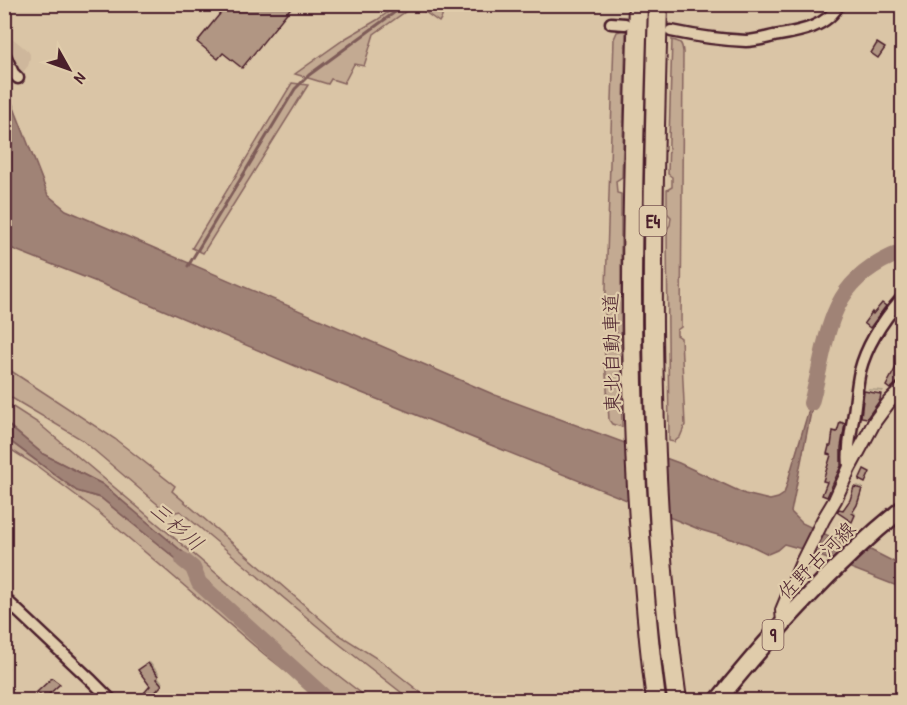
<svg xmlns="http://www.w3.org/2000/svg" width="907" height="705" viewBox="0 0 907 705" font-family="'Patrick Hand','Klee One',sans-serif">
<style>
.built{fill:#ceb79c}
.green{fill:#c3aa92;stroke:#86645e;stroke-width:1.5}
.water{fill:#a08376;stroke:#7e5b58;stroke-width:1.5}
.pier{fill:#dac5a6}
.shadow{fill:#0003}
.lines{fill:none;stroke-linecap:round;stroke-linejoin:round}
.stream{stroke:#7e5b58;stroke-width:3}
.river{stroke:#a08376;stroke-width:16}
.building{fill:#b19683;stroke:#4a1f2b;stroke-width:1.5}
.minor-casing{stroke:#4a1f2b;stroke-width:15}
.tertiary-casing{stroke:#4a1f2b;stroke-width:16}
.primary-casing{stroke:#4a1f2b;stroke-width:20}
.motorway-casing{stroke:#4a1f2b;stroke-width:22}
.minor{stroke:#e0ccab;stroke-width:10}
.tertiary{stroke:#e0ccab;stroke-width:12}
.primary{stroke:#e0ccab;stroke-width:15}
.motorway{stroke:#e0ccab;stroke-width:18}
.labels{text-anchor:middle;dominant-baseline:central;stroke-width:4.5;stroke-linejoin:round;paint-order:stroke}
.shield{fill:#e0ccab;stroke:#775351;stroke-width:1.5}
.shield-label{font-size:18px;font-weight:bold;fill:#4a1f2b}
.street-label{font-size:20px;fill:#4a1f2b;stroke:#e0ccab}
.water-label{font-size:21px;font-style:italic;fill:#5b333a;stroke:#e0ccab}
</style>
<rect width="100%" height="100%" fill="#dac5a6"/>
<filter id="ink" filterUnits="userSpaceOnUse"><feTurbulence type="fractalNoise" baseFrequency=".0167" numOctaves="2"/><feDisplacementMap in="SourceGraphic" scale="12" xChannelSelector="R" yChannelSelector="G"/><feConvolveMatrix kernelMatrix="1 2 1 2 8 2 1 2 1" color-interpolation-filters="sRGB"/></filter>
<g filter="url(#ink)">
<path class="built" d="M5 32 28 51 30 54V59L28 66 10 88 5 123Z"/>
<g class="green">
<path d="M398 5H443L442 17 439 22 415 5 374 34 364 66 354 64 344 83 331 79 328 84 295 74 346 38 377 20Z"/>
<path d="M626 29 622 177 616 181 617 193 621 194V378L622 427 612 424 609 420 604 343 608 338 617 334 616 328H607L605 319 614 39 617 32Z"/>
<path d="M672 40C681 42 682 43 683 52L681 327 677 330V335L681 338 685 425 680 437 674 442 669 441 667 229 670 225 671 217 667 213V190L672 187V177L668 174Z"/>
<path d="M292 83 308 85 203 253 192 248Z"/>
<path d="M5 367 115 439 175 486 172 491 338 634 381 661 430 700H411L329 636 180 511 169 514 81 439 5 394Z"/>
<path d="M5 402 38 423 326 666 370 700H323L264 654 97 511 37 466 5 446 4 437 77 491 101 498 185 566 198 578 197 564 102 484 43 454 5 422Z"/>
</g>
<g class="water">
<path d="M4 82 48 195 66 210 495 395 679 463 745 494 770 500 778 498 784 494 817 382 791 512 802 523 831 537H845L902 566V588L802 549 784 544 777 550 768 554 748 544 701 530 300 368 107 286 5 246Z"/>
<path d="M4 422 43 454 102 484 197 564 203 580 198 578 185 566 101 498 77 491 5 437Z"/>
</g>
<path class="pier" d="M853 538 872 547 848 570 828 562Z"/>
<g class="shadow">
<path d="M869 389 884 390 883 392 867 390Z"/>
<path d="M842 421 845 422 842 444V463L828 494 835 432 838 431Z"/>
<path d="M857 485 863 487 859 502 852 511 856 513 852 520 841 510 843 508 845 509 851 500Z"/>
<path d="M150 662 159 673 158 676 163 682 147 700H140L152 686 140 670Z"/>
<path d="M4 665 9 668 4 673Z"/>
<path d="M13 696 20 700H9Z"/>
</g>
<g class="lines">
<path class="stream" d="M188 266 295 89 309 75 406 4"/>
<g class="river">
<path d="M811 403C830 334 825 281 902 252"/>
<path d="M183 560 193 568 199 583 328 700"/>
</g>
</g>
<g class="building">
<path d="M228 4H294L242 68 223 53 218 59 197 42Z"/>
<path d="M877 43 885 48 878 58 871 53Z"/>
<path d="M882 303 886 306 870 328 864 323 872 312 873 314Z"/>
<path d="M903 354V381L897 383 890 389 886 386Z"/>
<path d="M864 391 881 394 880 400 867 418 861 417Z"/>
<path d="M840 422 845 424 841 447V466L827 497 822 495 827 482 823 481 831 455 827 454 829 446H831L833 431 837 432Z"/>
<path d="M864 469 870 472 865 483 859 480Z"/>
<path d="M854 487 862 489 857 505 852 513 855 515 852 522 837 512 839 509 843 510 850 500Z"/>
<path d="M148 663 158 676 157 679 162 685 148 700H138L150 686 138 670Z"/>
<path d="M52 678 60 684 44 699 37 692Z"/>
</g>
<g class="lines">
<g class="minor-casing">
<g id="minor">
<path d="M611 23 625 24"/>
<path d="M671 31C695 36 721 40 746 41 755 41 765 38 774 36 797 32 827 28 839 4"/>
<path d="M4 53 13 73 18 78"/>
<path d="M849 469C847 449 851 432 854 413 856 399 857 384 860 371 867 343 884 319 902 298"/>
<path d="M4 598 92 681 111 700"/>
</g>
</g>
<g class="tertiary-casing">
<path id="tertiary" d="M783 623 782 610 802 562 823 520 835 500 849 469 875 421 889 402 902 389"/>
</g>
<g class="primary-casing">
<path id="primary" d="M718 700C774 631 833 565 902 509"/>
</g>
<g class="motorway-casing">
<g id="motorway">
<path d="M638 4C632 197 626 391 644 583 647 622 651 662 656 700"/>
<path d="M658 4C652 237 645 470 677 700"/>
</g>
</g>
<use href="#minor" class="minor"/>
<use href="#tertiary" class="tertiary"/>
<use href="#primary" class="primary"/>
<use href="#motorway" class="motorway"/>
</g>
</g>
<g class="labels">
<g class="shield">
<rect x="639.5" y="206" width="27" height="30" rx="4.5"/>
<rect x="762.5" y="620" width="21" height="30" rx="4.5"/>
</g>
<g class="shield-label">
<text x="653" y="221">E4</text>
<text x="773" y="635">9</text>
</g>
<g class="street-label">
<text transform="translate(611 353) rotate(-91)">東北自動車道</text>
<text transform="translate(816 560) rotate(-45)">佐野古河線</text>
</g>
<g class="water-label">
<text transform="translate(177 526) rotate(41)">三杉川</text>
</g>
</g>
<rect width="907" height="705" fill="none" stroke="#e0ccab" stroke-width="24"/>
<rect x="12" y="12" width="883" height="681" fill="none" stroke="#4a1f2b" stroke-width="2" filter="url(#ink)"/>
<g transform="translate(69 69) rotate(130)" stroke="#e0ccab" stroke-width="4.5" paint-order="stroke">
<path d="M0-4.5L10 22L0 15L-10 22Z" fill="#4a1f2b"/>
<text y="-9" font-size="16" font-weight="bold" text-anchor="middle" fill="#4a1f2b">N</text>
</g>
</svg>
